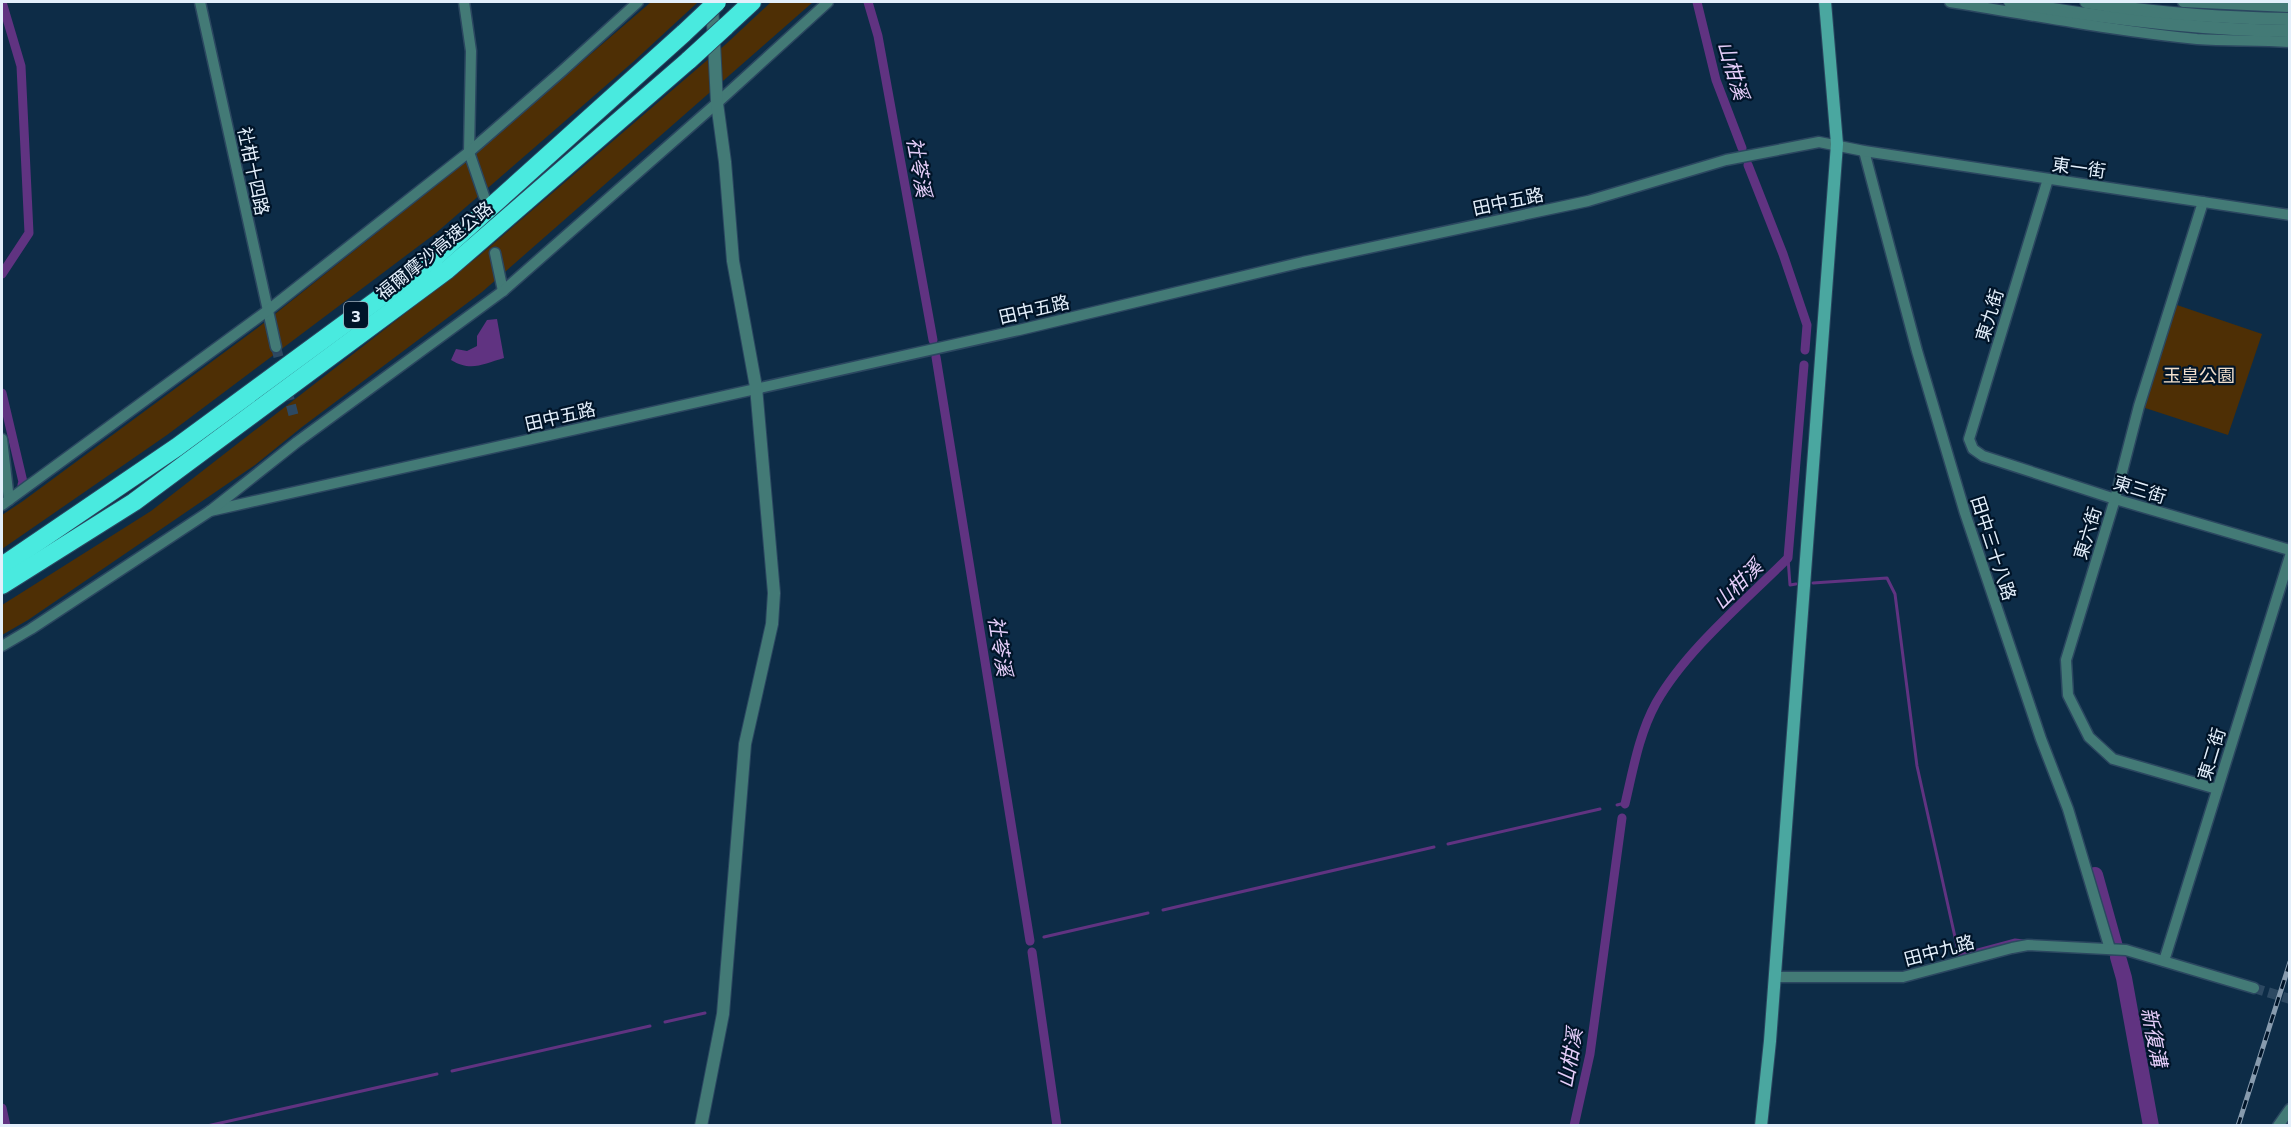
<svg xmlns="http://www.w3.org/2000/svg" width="2291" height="1127" viewBox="0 0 2291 1127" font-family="Commissioner,'Noto Sans TC',sans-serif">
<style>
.green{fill:#4e2f05}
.water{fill:#603381}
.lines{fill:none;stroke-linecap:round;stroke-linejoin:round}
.stream{stroke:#603381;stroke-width:3}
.canal{stroke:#603381;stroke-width:9}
.river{stroke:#603381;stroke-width:16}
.minor-tunnel{stroke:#2d4962;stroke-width:10;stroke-dasharray:10 5;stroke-linecap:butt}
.minor-casing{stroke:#2b4760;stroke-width:13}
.tertiary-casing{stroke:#2b4760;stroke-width:14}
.secondary-casing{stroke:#2b4760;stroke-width:14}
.motorway-casing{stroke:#2b4760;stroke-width:20}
.minor{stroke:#437a76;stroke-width:10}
.tertiary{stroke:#437a76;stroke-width:12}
.secondary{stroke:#4aa7a0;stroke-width:12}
.motorway{stroke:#49eadf;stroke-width:18}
.rail-casing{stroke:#879bae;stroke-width:5}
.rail{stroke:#001428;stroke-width:3;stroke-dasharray:9;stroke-linecap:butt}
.motorway-bridge-casing{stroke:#2b4760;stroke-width:20;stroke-linecap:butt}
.motorway-bridge{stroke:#49eadf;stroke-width:18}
.labels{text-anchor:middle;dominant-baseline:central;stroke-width:4.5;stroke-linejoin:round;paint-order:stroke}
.shield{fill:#001428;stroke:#9fadbc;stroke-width:1.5}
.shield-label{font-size:16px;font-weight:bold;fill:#e3effb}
.street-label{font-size:18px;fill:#e3effb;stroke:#001428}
.park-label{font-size:18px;fill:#f1dfcc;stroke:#001428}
.water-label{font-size:20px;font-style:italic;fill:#e5cefa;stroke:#001428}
</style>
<rect width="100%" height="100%" fill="#0d2c47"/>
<g class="green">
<path d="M651 2H698L633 62 436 233 167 435 2 549V515L23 501 260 326 474 155Z"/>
<path d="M771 2H813L482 292 302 427 255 465 28 620 2 635V605L151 511 479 256 726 44Z"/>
<path d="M2171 303 2262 334 2228 435 2139 406Z"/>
</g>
<path class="water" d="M497 319 504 358C483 364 471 372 451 360L456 349 467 351 477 346V336L487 320Z"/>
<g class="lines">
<g class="stream">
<path d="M1788 558 1790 585 1796 584"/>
<path d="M1813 583 1887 578 1895 594 1917 766 1959 955 2015 940 2024 941"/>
<path d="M1617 805 1625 803"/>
<path d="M1448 844 1600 809"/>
<path d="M1163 910 1434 847"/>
<path d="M1044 937 1148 913"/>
<path d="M1030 940H1031"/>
<path d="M665 1022 705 1013"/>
<path d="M452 1071 650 1026"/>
<path d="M207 1126 437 1074"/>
</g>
<g class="canal">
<path d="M868 2 878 36 933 340"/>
<path d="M1697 2 1716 80 1742 148"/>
<path d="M1748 165 1783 254 1807 325 1805 350"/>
<path d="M2 274 29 233 21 66 2 2"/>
<path d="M936 357 1030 941"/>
<path d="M2 393 23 482 22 485"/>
<path d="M1625 804C1633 770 1639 734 1656 703 1686 650 1744 602 1788 558L1804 365"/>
<path d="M1032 952 1057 1126"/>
<path d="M2 1108 6 1126"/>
<path d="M1574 1126 1590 1054 1622 818"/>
</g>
<g class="river">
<path d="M2095 875 2115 947"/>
<path d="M2118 957 2124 978 2151 1126"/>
</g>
<g class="minor-tunnel">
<path d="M276 347 294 417"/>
<path d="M2254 988 2290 999"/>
</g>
<g class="minor-casing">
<g id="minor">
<path d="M200 2 276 347"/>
<path d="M464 2 471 51 469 152 484 196"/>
<path d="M1950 2C2033 15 2114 31 2197 39 2228 41 2259 40 2290 42"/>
<path d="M2183 2 2290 7"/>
<path d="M1864 151 1917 351 1965 513 2041 739 2068 809 2110 949"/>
<path d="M2048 179 1969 439 1973 449 1983 456 2115 499 2290 550"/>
<path d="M2203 202 2139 406 2115 499 2066 660 2068 695 2089 737 2113 759 2217 789"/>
<path d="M495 253 503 291"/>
<path d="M2 439 9 500"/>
<path d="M2 505 267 311 469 152 562 71 638 2"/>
<path d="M210 511 1019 330 1303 262 1588 201 1726 160 1819 142 1864 151 2290 215"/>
<path d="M2 646 31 629 210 511 297 442 503 291 717 103 828 2"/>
<path d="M2164 961 2290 556"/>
<path d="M1775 977H1903L2012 948 2028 945 2126 950 2254 988"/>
<path d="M2278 1126 2290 1109"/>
</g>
</g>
<g class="tertiary-casing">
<g id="tertiary">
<path d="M2010 2C2102 18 2196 30 2290 31"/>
<path d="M2086 2C2153 13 2221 18 2290 19"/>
<path d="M701 1126 723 1014 745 744 772 624 774 593 756 387 733 261 725 162 717 103 712 3"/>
</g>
</g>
<g class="secondary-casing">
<path id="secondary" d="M1761 1126 1770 1041 1837 144 1825 2"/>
</g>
<g class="motorway-casing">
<g id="motorway">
<path d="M725 27 752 2"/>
<path d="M2 566 177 447 433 259 684 33"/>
<path d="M2 585 134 502 447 270 689 60"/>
</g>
</g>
<use href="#minor" class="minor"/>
<use href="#tertiary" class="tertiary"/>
<use href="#secondary" class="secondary"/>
<use href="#motorway" class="motorway"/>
<g class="rail-casing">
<path id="rail" d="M2238 1126 2290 962"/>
</g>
<use href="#rail" class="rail"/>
<g class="motorway-bridge-casing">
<g id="motorway-bridge">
<path d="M684 33 717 2"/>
<path d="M689 60 725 27"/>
</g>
</g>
<use href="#motorway-bridge" class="motorway-bridge"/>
</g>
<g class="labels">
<rect class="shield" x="344" y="302" width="24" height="26" rx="4.5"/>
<g class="shield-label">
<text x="356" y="315">3</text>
</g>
<g class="street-label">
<text transform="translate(2079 167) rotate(8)">東一街</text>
<text transform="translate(254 171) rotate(78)">社柑十四路</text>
<text transform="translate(1508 201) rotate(-12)">田中五路</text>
<text transform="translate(434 250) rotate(-39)">福爾摩沙高速公路</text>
<text transform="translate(1034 309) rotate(-13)">田中五路</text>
<text transform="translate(1989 315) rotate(-73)">東九街</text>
<text transform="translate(560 416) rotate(-13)">田中五路</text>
<text transform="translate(2140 489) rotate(17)">東三街</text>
<text transform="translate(2087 533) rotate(-73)">東六街</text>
<text transform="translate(1994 548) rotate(72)">田中三十八路</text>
<text transform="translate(2211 754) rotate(-73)">東二街</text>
<text transform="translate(1939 950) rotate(-15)">田中九路</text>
</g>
<g class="park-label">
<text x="2199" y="375">玉皇公園</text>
</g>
<g class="water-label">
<text transform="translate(1734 70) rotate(73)">山柑溪</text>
<text transform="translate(920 167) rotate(80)">社苓溪</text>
<text transform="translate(1737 584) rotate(-45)">山柑溪</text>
<text transform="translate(1001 646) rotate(81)">社苓溪</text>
<text transform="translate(2155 1037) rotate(79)">新復溝</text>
<text transform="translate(1569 1058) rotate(-80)">山柑溪</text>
</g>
</g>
<rect width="2291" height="1127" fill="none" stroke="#e3effb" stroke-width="6"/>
</svg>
